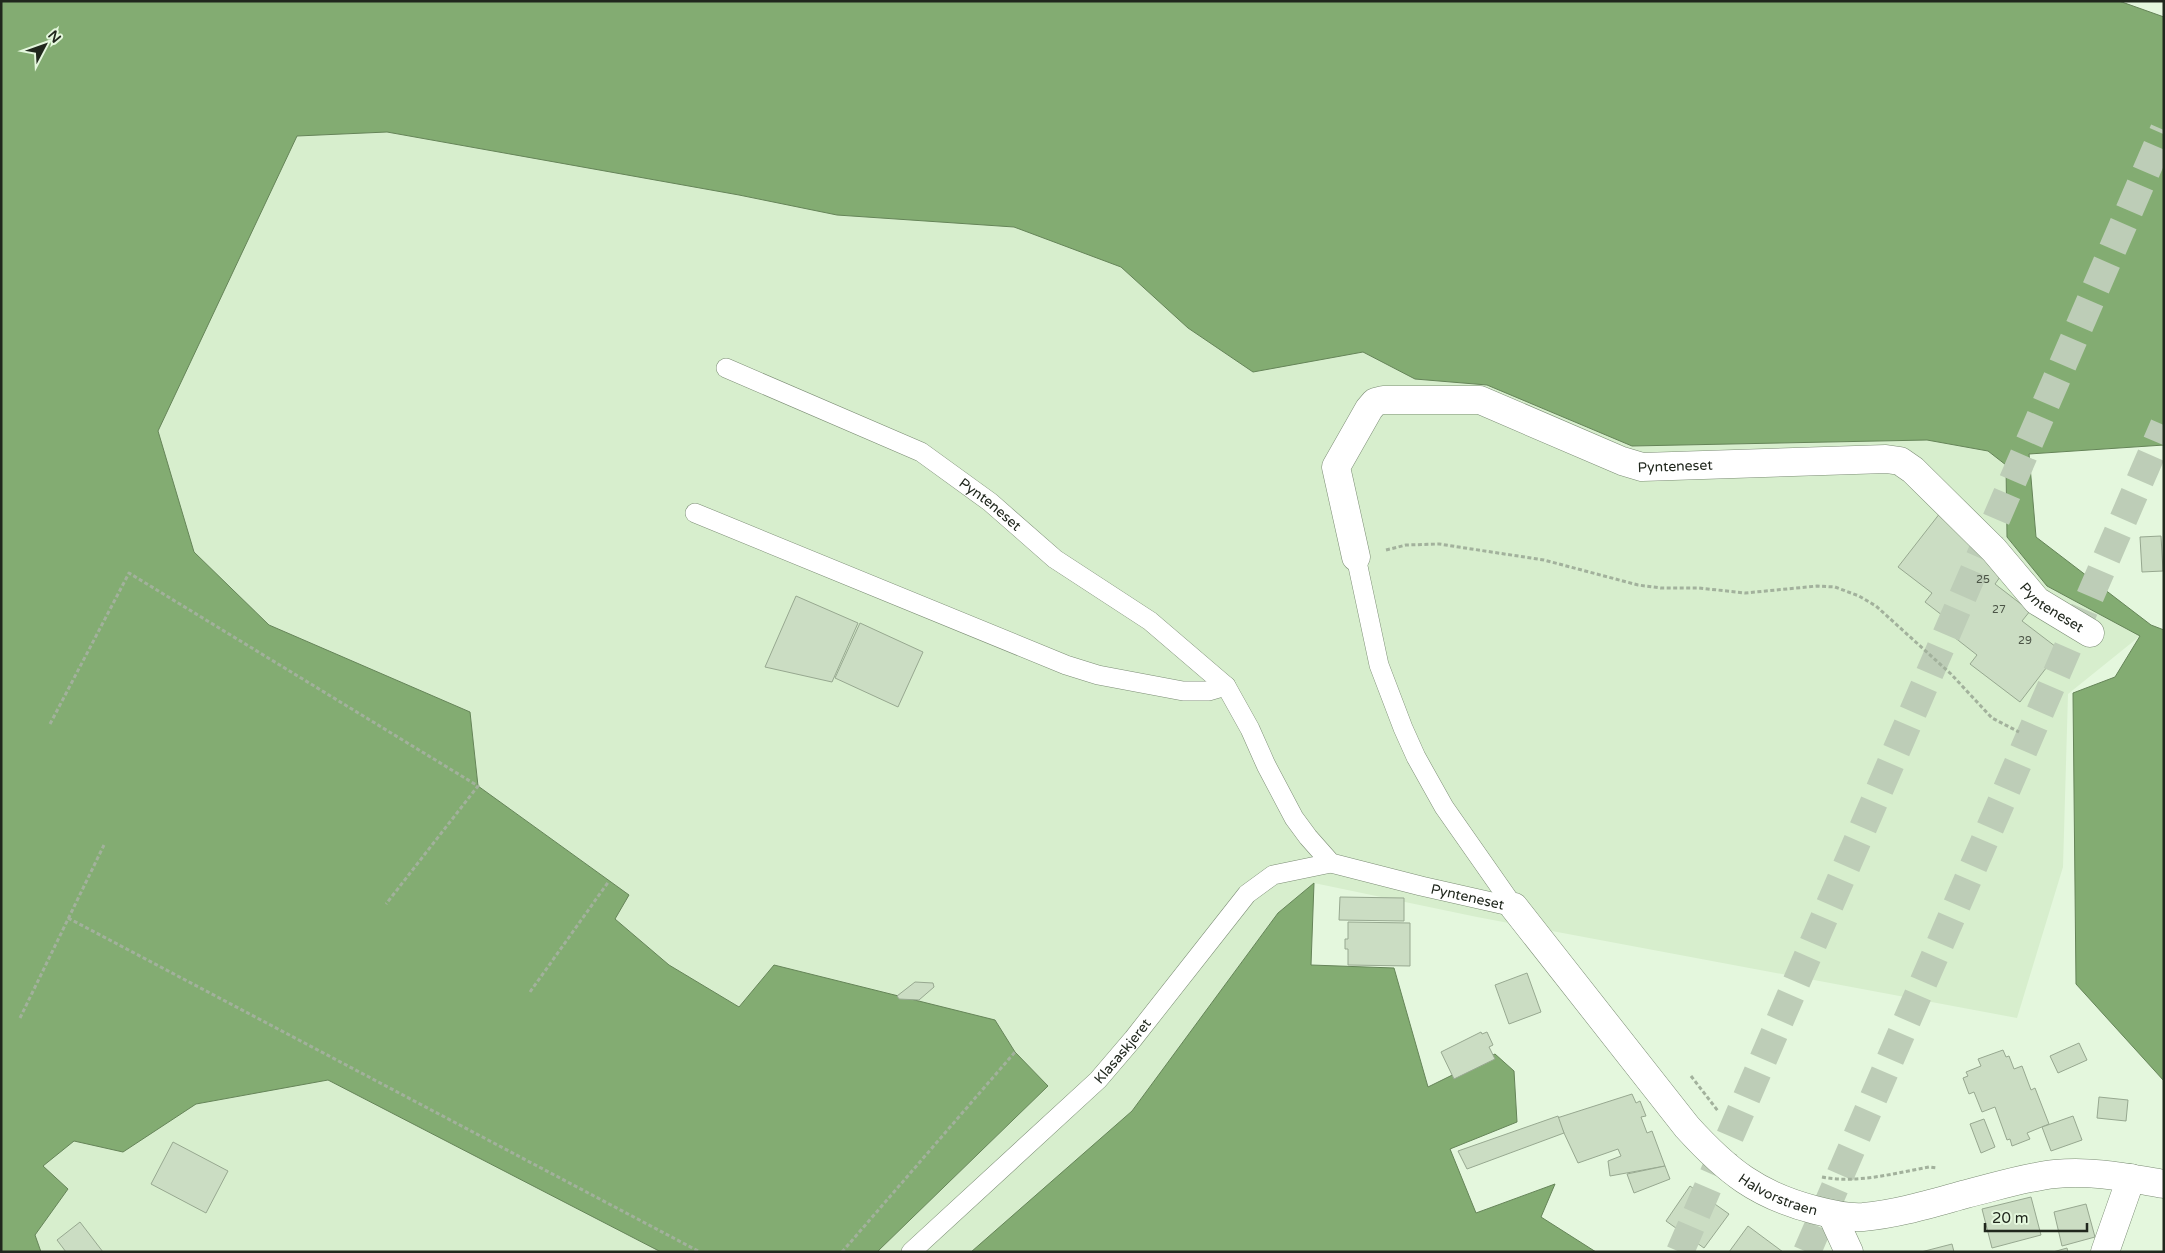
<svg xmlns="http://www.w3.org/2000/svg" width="2165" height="1253" viewBox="0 0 2165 1253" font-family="'Varela Round',sans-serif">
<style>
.built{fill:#d7eecd}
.water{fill:#83ac72;stroke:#658458}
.building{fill:#cbddc3;stroke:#97a890}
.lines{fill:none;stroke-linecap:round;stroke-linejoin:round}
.trunk-tunnel{stroke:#bdcdb7;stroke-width:28;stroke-dasharray:28 14;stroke-linecap:butt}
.service-casing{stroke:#7c8d75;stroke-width:20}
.minor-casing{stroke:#7c8d75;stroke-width:29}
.path{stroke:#a2b19c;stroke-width:3;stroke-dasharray:4 2.5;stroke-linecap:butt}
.service{stroke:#fff;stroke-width:19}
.minor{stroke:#fff;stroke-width:28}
.labels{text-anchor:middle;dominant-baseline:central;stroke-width:4;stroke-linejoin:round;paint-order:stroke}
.number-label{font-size:11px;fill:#4b5446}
.street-label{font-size:14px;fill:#20271d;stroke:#e4f7dd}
</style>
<rect width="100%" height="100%" fill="#e4f7dd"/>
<g class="built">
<path d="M387 132 739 195 837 215 1014 227 1121 267 1188 328 1253 372 1363 352 1415 379 1487 385 1632 446 1927 440 1988 451 2006 465 2007 537 2047 586 2140 636 2068 694 2063 867 2017 1018 1477 917 1314 883 1278 913 1132 1111 971 1252H877L1048 1086 1015 1052 995 1020 739 1007 669 965 615 919 628 895 478 786 470 712 269 625 194 552 158 431 296 136Z"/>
<path d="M328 1080 661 1252H41L35 1235 68 1189 42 1166 74 1140 123 1152 196 1104Z"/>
</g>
<g class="water">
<path d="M1 1H2119L2164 17V445L2029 454 2036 537 2151 625 2164 630V1081L2076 984 2073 693 2115 677 2140 636 2047 586 2007 537 2006 465 1988 451 1927 440 1632 446 1487 385 1415 379 1363 352 1253 372 1188 328 1121 267 1014 227 837 215 739 195 387 132 297 136 158 431 194 552 269 625 470 712 478 786 629 895 615 919 669 965 739 1007 774 965 995 1020 1015 1052 1048 1086 877 1252H661L328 1080 196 1104 123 1152 74 1141 43 1166 68 1189 35 1235 41 1252H1Z"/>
<path d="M1314 883 1311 965 1394 968 1428 1087 1495 1054 1514 1071 1517 1122 1450 1149 1476 1213 1555 1184 1541 1217 1596 1252H971L1132 1111 1278 913Z"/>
</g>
<g class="building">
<path d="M1944 508 2005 570 1995 584 2030 611 2022 621 2060 650 2020 702 1970 664 1977 655 1954 637 1960 629 1925 602 1932 593 1898 567Z"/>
<path d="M2161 536 2163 571 2142 572 2140 537Z"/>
<path d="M796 596 858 623 832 682 765 667Z"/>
<path d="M860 623 923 652 898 707 835 678Z"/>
<path d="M1340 897 1404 898V921L1339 920Z"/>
<path d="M1348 922 1410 923V966L1348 965V949H1345V939H1348Z"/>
<path d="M1527 973 1541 1012 1509 1024 1495 985Z"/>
<path d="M915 982 933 983 934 987 919 1000 899 999 897 996Z"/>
<path d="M1481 1032 1482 1034 1487 1032 1493 1045 1489 1047 1495 1059 1454 1079 1441 1052Z"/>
<path d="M2079 1043 2087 1060 2058 1073 2050 1056Z"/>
<path d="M2003 1050 2006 1057 2009 1056 2014 1069 2022 1066 2031 1090 2035 1088 2049 1124 2027 1133 2030 1139 2012 1146 2010 1139 2007 1140 1995 1107 1982 1112 1974 1092 1969 1094 1963 1078 1968 1076 1966 1072 1981 1066 1978 1059Z"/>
<path d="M1632 1094 1636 1103 1640 1101 1646 1116 1641 1117 1647 1133 1652 1131 1665 1166 1610 1176 1608 1161 1621 1156 1618 1149 1578 1163 1557 1118Z"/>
<path d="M2099 1097 2128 1100 2126 1121 2097 1118Z"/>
<path d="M1558 1116 1564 1133 1467 1169 1458 1151Z"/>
<path d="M2073 1116 2082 1140 2051 1151 2042 1127Z"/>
<path d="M1984 1119 1995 1147 1981 1153 1970 1124Z"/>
<path d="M173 1142 228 1171 206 1213 151 1184Z"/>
<path d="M1665 1166 1670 1179 1634 1193 1627 1174Z"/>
<path d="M1690 1186 1704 1196 1707 1191 1716 1197 1712 1202 1729 1214 1704 1248 1666 1221Z"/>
<path d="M2031 1197 2041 1235 1992 1248 1982 1209Z"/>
<path d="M2086 1204 2095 1237 2062 1246 2054 1212Z"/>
<path d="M80 1222 103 1252H66L57 1240Z"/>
<path d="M1748 1226 1783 1252H1729Z"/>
<path d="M1952 1244 1954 1252H1921Z"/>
<path d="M2067 1248 2068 1252H2053Z"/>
</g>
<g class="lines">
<g class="trunk-tunnel">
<path d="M1680 1252 2164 130"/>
<path d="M1807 1252 2164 425"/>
</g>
<g class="service-casing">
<g id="service">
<path id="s1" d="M726 368 921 452 990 502 1055 559 1150 621 1226 686 1250 729 1266 765 1294 818 1308 837 1331 863 1421 886 1514 907"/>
<path d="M695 513 1066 665 1098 675 1183 691H1209L1226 686"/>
<path d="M1356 557 1379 665 1403 728 1416 757 1444 807 1514 907"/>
<path id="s2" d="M911 1252 1098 1080 1133 1039 1247 894 1273 875 1331 863"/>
</g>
</g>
<g class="minor-casing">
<g id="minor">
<path id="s3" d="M1356 557 1336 467 1369 409 1375 402 1383 400H1480L1622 461 1642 467 1886 459 1900 461 1913 470 1994 550 2037 601 2090 633"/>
<path id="s4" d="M1514 907 1687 1127C1727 1171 1757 1195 1815 1210 1830 1214 1847 1218 1863 1217 1898 1214 1933 1203 1966 1194 1995 1187 2025 1177 2055 1174 2092 1170 2128 1178 2164 1184"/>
<path d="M1832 1215 1849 1252"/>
<path d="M2105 1252 2131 1178"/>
</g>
</g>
<g class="path">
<path d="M1386 550 1406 545 1439 544 1544 560 1638 585 1661 588H1699L1745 593 1817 586 1835 587 1859 596 1876 606 1951 674 1992 718 2019 732"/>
<path d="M50 724 129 573 478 786 386 904"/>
<path d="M68 918 700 1252"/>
<path d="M530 992 609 881"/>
<path d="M20 1018 104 845"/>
<path d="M1691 1076 1718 1111"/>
<path d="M1822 1177C1857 1184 1895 1173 1929 1167L1937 1168"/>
<path d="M842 1252 1015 1052"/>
</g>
<use href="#service" class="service"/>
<use href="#minor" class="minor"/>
</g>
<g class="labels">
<g class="number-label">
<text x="1983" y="579">25</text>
<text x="1999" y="609">27</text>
<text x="2025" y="640">29</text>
</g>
<g class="street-label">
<text stroke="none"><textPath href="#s3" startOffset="482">Pynteneset</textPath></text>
<text stroke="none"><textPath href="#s1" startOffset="299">Pynteneset</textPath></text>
<text stroke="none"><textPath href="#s3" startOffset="919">Pynteneset</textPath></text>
<text stroke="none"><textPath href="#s1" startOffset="945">Pynteneset</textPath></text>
<text stroke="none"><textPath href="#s2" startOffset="292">Klasaskjeret</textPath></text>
<text stroke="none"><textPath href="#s4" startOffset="395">Halvorstraen</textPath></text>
</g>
</g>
<rect width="2165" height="1253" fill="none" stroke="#20271d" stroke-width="5"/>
<g transform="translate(45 45) rotate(49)" stroke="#e4f7dd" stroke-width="4" paint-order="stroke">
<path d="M0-4L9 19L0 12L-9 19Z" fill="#20271d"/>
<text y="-8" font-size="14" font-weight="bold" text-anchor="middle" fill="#20271d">N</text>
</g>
<path d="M1985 1223v8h102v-8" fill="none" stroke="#20271d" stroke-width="2.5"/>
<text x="1992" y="1223" font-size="15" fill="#20271d" stroke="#e4f7dd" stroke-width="4" paint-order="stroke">20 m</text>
</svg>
